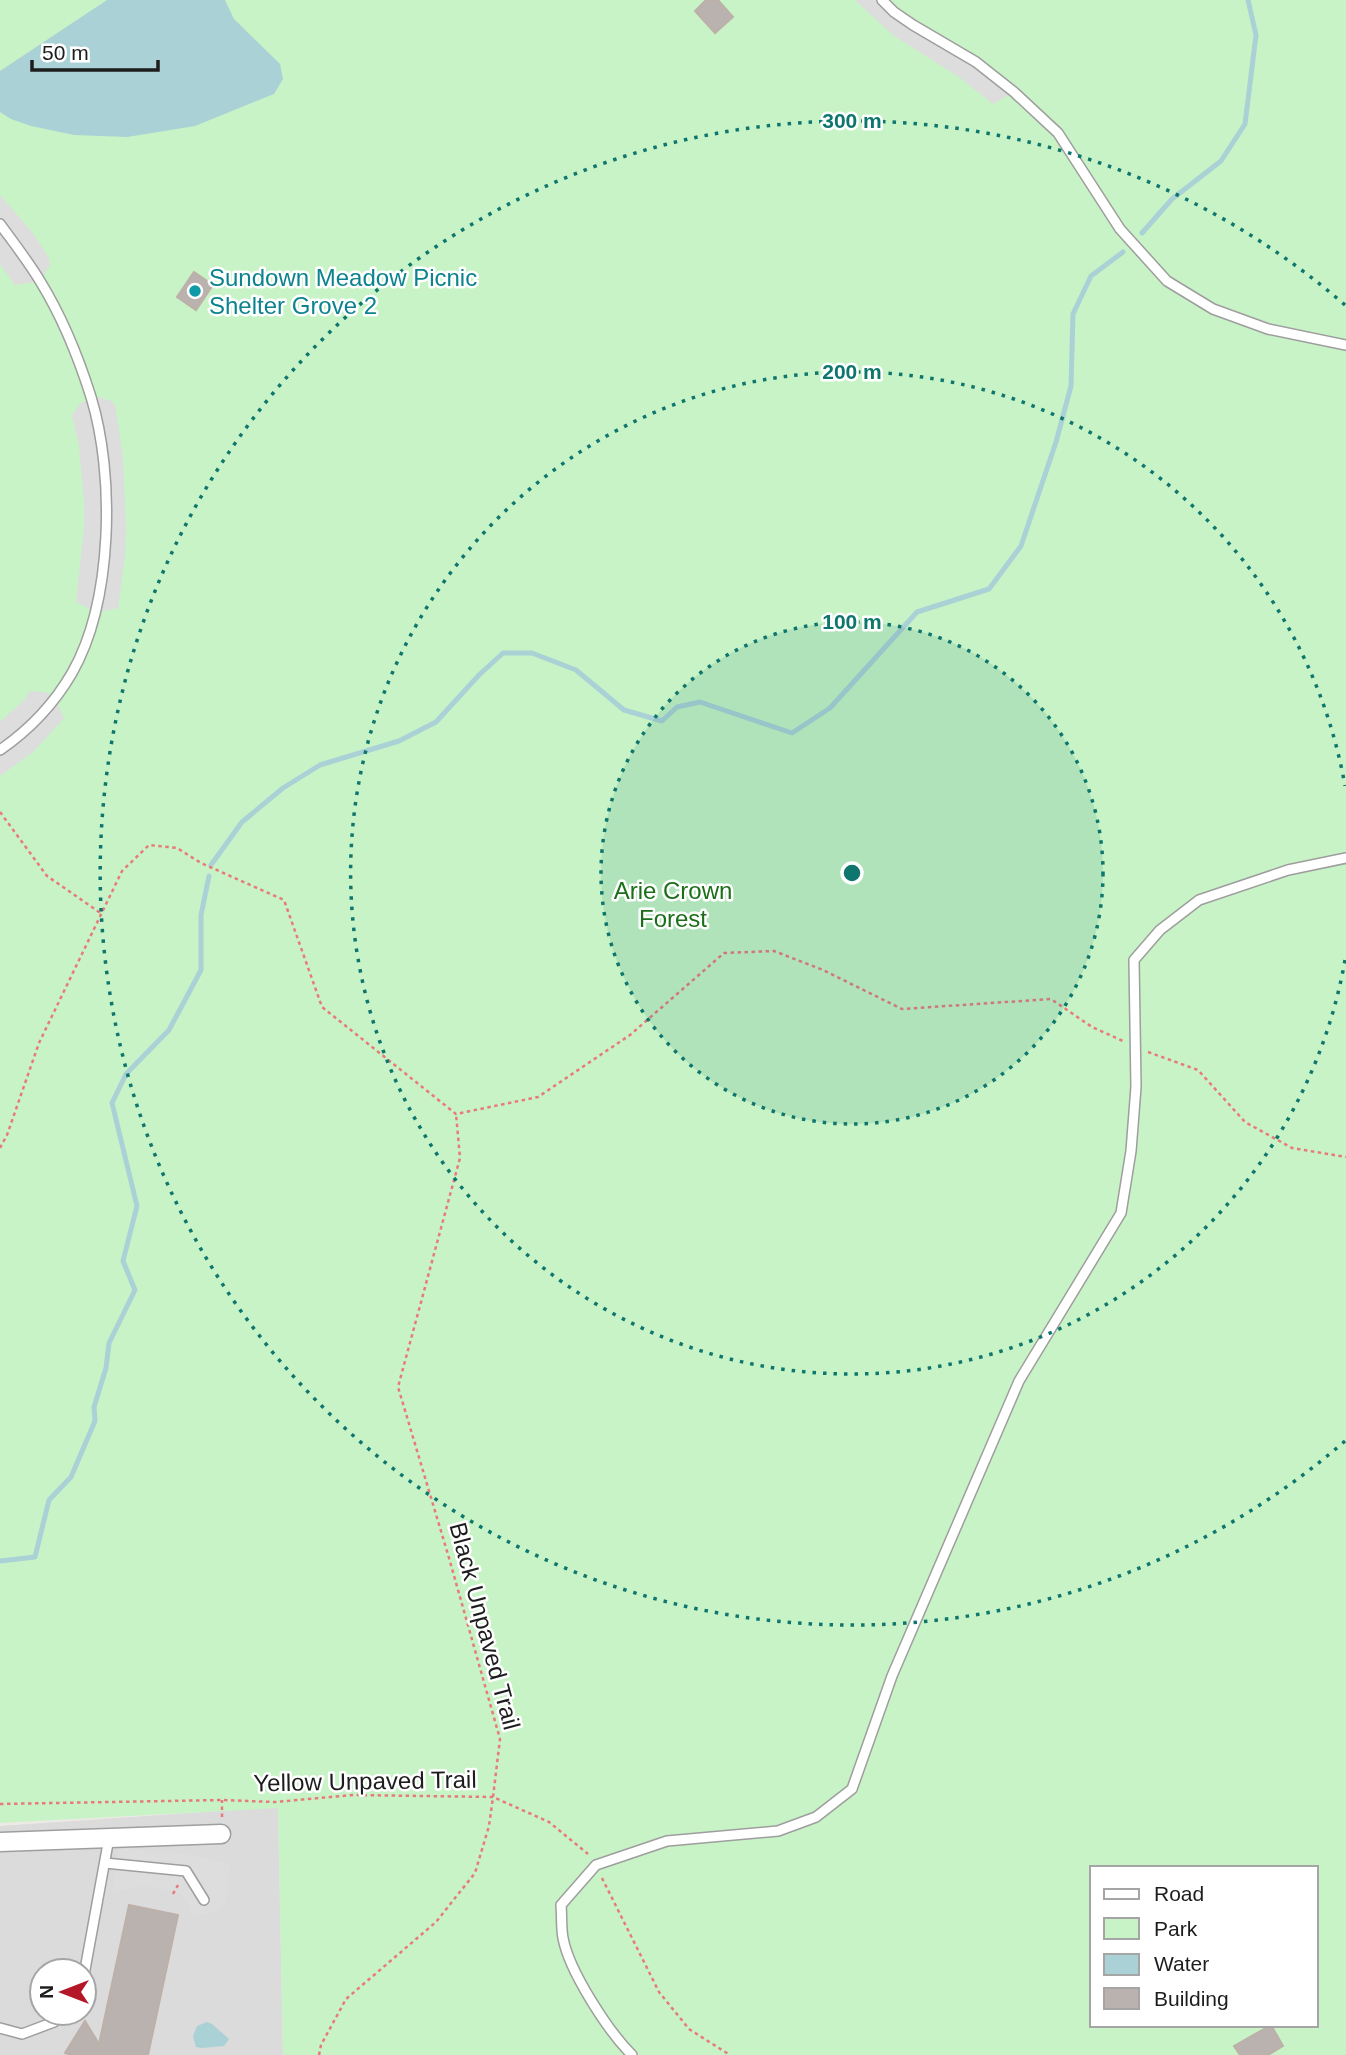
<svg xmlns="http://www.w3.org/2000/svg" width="1346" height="2055" viewBox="0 0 1346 2055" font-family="Helvetica,sans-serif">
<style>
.residential{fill:#dbdbdb;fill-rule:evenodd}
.park{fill:#c8f3c6;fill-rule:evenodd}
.parking{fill:#ddd}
.water{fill:#aad1d6}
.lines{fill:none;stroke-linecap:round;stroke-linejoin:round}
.stream{stroke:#aad1d6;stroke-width:5}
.building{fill:#bab2ae;stroke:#bdb0a9;stroke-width:2}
.service-casing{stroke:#9e9e9e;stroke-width:12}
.minor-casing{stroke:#9e9e9e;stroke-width:21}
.path{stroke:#e97a7b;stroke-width:2.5;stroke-dasharray:3.5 3.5;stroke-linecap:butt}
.service{stroke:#fff;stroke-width:9}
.minor{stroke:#fff;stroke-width:18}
.ring{fill:none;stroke:#0f766e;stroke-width:3.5;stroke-dasharray:3.5 7}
.culture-dot{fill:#0f9aa8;stroke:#fff;stroke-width:2.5}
.labels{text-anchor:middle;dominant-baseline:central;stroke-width:5;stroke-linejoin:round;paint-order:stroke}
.culture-label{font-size:24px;fill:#0d838f;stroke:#fff;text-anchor:start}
.park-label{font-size:24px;fill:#1a6f18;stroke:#fff}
.street-label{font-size:24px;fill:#1d1d1d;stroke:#fff}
.centre{fill:#0f766e;stroke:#fff;stroke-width:3.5}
.ring-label{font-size:21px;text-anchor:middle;font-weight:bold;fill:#0f766e;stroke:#fff;stroke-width:5;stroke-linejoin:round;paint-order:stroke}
</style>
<rect width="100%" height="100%" fill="#ede9e5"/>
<path class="residential" d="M278 1807 283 2055H0V1826ZM42 1971H84V2013H42Z"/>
<path class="park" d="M0 0H1346V2055H283L278 1808 0 1823ZM1092 1868H1316V2025H1092Z"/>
<g class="parking">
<path d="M855 0H882L1014 92 993 104 959 77 894 36Z"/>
<path d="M0 195 32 232 49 258 50 265 40 281 15 285 0 264Z"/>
<path d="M99 397 111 401 115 405 123 457 126 528 125 556 118 608 104 611H94L76 602 84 529V501L79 446 72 415 81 403Z"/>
<path d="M30 691 45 692 55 698 64 718 33 752 0 776V722L23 701Z"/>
<path d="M120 1848 191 1855 229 1864 228 1893 222 1909 194 1917 182 1894 155 1887H138L112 1892Z"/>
</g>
<g class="water">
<path d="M107 0H225L234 19 280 64 283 79 274 94 195 126 127 137 74 135 31 126 11 119 0 112V71Z"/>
<path d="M207 2022 212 2024 229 2039 224 2046 202 2048 196 2047 193 2036 197 2026Z"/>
</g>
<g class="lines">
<g class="stream">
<path d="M1142 233 1172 199 1221 161 1245 124 1256 35 1248 0"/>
<path d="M211 865 242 822 283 788 320 765 399 741 436 722 479 675 503 653H532L576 670 624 710 662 721 677 707 700 702 792 733 830 708 917 612 989 589 1021 546 1056 442 1071 386 1073 314 1091 276 1123 252"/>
<path d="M0 1561 35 1557 49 1500 71 1477 95 1421 94 1407 106 1368 109 1343 135 1290 123 1261 137 1206 112 1103 126 1074 169 1030 201 970V915L209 876"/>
</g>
</g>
<g class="building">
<path d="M706 0H718L733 17 715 33 695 11Z"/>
<path d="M194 272 213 285 196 310 177 297Z"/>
<path d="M129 1905 178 1915 148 2055H72L65 2053 85 2021 99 2044Z"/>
<path d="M1271 2025 1283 2046 1268 2055H1240L1234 2046Z"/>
</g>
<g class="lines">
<g class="service-casing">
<g id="service">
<path d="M882 0 894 12 913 25 976 62 1014 92 1058 133 1120 229 1167 281 1213 309 1268 329 1346 345"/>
<path d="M0 224C13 242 28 261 40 281 61 315 79 359 91 397 115 475 113 601 72 673 54 704 29 730 0 750"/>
<path d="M105 1863 186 1871 204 1900"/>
<path d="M84 1975 109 1838"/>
<path d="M0 2028 22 2034 54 2022 63 2013"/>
<path d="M632 2055C608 2031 569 1971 563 1938 561 1928 562 1916 561 1905L596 1865 667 1841 778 1831 816 1817 852 1789 892 1676 1019 1381 1121 1213 1131 1151 1136 1087 1134 960 1160 930 1199 900 1288 870 1346 858"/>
</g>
</g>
<g class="minor-casing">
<path id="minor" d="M0 1842 221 1834"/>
</g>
<g class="path">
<path d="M0 812 47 876 102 914"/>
<path d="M1148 1052 1198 1070 1245 1122 1292 1148 1346 1157"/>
<path d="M0 1148 7 1135 39 1043 122 871 149 845 177 848 201 863 284 900 322 1007 456 1114 538 1097 630 1035 724 953 774 951 823 970 902 1009 1051 999 1092 1027 1123 1041"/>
<path d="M0 1804 222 1800 275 1802 353 1795 493 1797 549 1822 588 1854"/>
<path d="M222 1817V1800"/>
<path d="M602 1878 659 1992 689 2029 730 2055"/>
<path d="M173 1894 178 1885"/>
<path d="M319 2055 321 2045 346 1999 436 1922 475 1873 489 1826 493 1797 500 1739 449 1558 398 1387 460 1158 456 1114"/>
</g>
<use href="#service" class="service"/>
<use href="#minor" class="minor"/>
</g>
<circle cx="852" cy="873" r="251" fill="#0f766e" fill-opacity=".12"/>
<g class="ring">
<circle cx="852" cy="873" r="251"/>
<path d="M1345 960A501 501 0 1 1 1345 786"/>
<path d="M1345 1441A752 752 0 1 1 1345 305"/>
</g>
<circle class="culture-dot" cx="195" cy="291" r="7"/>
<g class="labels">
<g class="culture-label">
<text x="209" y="277">Sundown Meadow Picnic<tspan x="209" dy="28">Shelter Grove 2</tspan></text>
</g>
<g class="park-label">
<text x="673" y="890">Arie Crown<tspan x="673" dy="28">Forest</tspan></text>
</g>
<g class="street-label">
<text transform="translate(485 1626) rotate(75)">Black Unpaved Trail</text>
<text transform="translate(365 1781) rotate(-1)">Yellow Unpaved Trail</text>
</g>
</g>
<circle cx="852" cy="873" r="10" class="centre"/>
<g class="ring-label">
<text x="852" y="128">300 m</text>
<text x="852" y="379">200 m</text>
<text x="852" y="629">100 m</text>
</g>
<rect x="1090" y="1866" width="228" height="161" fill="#ffffff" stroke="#a5a5a5" stroke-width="2"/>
<rect x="1104" y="1889" width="35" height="10" fill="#ffffff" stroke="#a5a5a5" stroke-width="2"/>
<text x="1154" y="1901" font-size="21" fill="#1d1d1d">Road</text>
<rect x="1104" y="1918" width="35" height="21" fill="#c8f3c6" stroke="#a5a5a5" stroke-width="2"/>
<text x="1154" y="1936" font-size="21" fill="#1d1d1d">Park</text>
<rect x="1104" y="1954" width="35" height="21" fill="#aad1d6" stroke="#a5a5a5" stroke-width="2"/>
<text x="1154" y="1971" font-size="21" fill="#1d1d1d">Water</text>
<rect x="1104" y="1988" width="35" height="21" fill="#bab2ae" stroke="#a5a5a5" stroke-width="2"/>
<text x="1154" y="2006" font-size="21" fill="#1d1d1d">Building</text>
<g transform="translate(63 1992) rotate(270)"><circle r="33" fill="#ffffff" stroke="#a5a5a5" stroke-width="2"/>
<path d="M0-5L12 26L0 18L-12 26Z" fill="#b41728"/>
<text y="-10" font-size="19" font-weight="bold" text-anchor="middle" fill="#1d1d1d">N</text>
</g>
<path d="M32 60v10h126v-10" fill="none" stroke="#1d1d1d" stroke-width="3.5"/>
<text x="42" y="60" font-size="21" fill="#1d1d1d" stroke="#ffffff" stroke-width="5" paint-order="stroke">50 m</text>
</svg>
